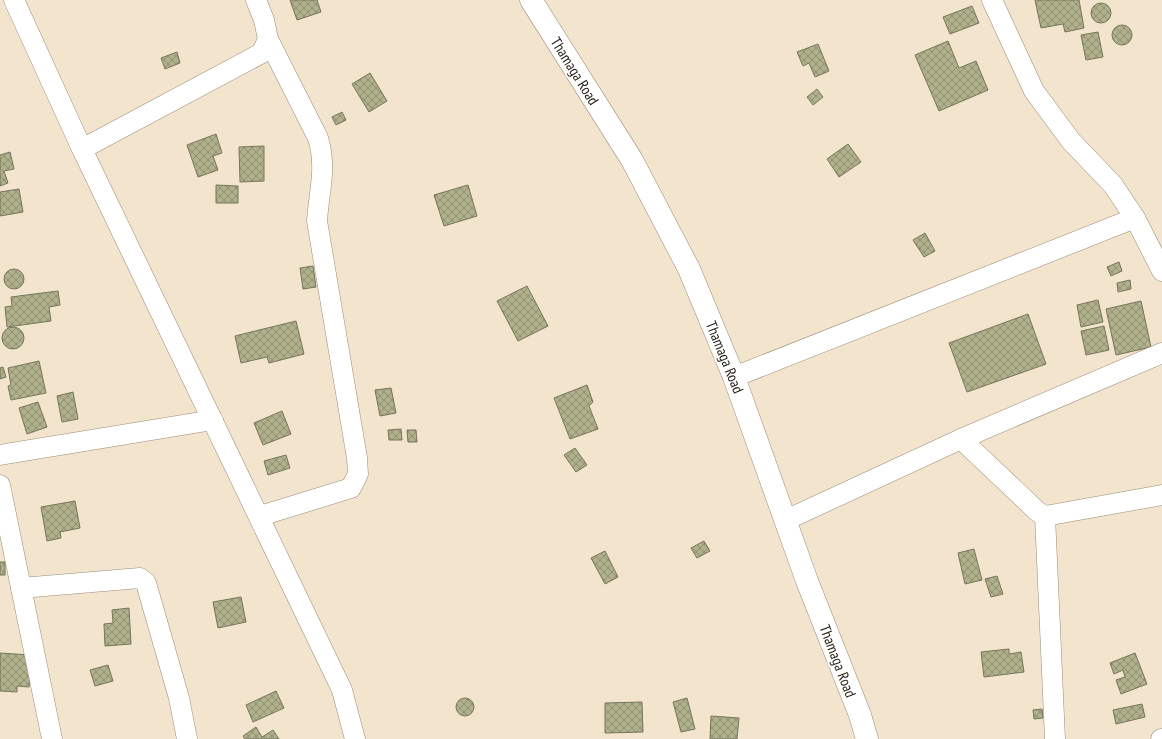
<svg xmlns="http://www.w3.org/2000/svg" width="1162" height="739" viewBox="0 0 1162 739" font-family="'PT Sans Narrow',sans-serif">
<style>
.building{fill:url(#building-cross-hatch);stroke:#75755d}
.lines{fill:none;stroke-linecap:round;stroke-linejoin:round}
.minor-casing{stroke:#998c76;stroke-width:21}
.secondary-casing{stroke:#998c76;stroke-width:23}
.minor{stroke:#fff;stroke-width:20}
.secondary{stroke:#fff;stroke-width:22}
.labels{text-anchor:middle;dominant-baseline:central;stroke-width:4;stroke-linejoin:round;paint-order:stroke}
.street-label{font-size:15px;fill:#231e16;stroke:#fff}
</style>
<defs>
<pattern id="building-cross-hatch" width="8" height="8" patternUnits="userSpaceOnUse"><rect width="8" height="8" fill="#b0b08b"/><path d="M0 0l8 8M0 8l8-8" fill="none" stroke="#8f8f71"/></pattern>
</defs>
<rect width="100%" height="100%" fill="#f3e5cd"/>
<g class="building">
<path d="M290 0H317L321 12 297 20Z"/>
<path d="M1035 0H1079L1084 28 1065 32 1063 24 1041 28Z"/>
<circle cx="1101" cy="13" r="10"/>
<path d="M972 6 979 23 950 34 943 17Z"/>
<circle cx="1122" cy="35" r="10"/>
<path d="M1098 32 1103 57 1086 60 1081 35Z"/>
<path d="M948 41 959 68 976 61 988 90 939 111 915 55Z"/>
<path d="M818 44 829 71 815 77 809 63 803 66 797 52Z"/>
<path d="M177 52 180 63 165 69 161 58Z"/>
<path d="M370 73 387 101 369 112 352 84Z"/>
<path d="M817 89 823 97 813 105 807 97Z"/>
<path d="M342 112 346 120 336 125 332 117Z"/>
<path d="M216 134 222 153 213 156 218 170 198 177 187 145Z"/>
<path d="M848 144 861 162 839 177 827 159Z"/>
<path d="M264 146V181L240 182 239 147Z"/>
<path d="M10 152 14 169 4 171 8 183 0 186V155Z"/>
<path d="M216 185 238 186V203H216Z"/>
<path d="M468 185 477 216 444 226 434 195Z"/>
<path d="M19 189 23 212 0 216V192Z"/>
<path d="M925 233 935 251 924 257 913 240Z"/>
<path d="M1119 262 1122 271 1111 276 1107 267Z"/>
<path d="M313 266 316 287 303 289 300 268Z"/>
<circle cx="14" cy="279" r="10"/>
<path d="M1130 280 1131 289 1118 292 1117 283Z"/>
<path d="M527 286 548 326 518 341 497 301Z"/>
<path d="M58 291 60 305 49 307 51 321 7 327 5 307 12 306 11 297Z"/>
<path d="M1098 300 1103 322 1081 327 1077 305Z"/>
<path d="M1141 301 1151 347 1116 355 1106 309Z"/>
<path d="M1028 314 1046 364 967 392 949 343Z"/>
<path d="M296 321 304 354 269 363 267 357 241 363 235 336Z"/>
<path d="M1104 326 1109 350 1086 355 1081 331Z"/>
<circle cx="13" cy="338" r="11"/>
<path d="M39 361 46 393 11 400 8 386 11 385 8 368Z"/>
<path d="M3 367 6 377 0 379V368Z"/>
<path d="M587 385 593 402 589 406 598 429 570 439 554 398Z"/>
<path d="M391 388 396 413 380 416 375 390Z"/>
<path d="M73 392 78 419 62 422 57 396Z"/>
<path d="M38 402 47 427 27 434 19 408Z"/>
<path d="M282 411 291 434 263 445 254 423Z"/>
<path d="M401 429 402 440H389L388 430Z"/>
<path d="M407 430H416L417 442H408Z"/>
<path d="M575 448 587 465 576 472 564 455Z"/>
<path d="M286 455 290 468 268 475 264 461Z"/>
<path d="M75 501 80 528 60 532 61 538 47 541 41 507Z"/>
<path d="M704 541 710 551 697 558 691 548Z"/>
<path d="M974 549 982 580 965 584 958 553Z"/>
<path d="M605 551 618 577 605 584 591 558Z"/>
<rect x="0" y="562" width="5" height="13"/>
<path d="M997 576 1003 594 991 597 985 579Z"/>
<path d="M241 597 246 622 218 628 213 602Z"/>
<path d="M129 608 131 644 105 646 104 624 113 623 112 610Z"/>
<path d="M1009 649V654L1021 652 1024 672 984 677 981 652Z"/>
<path d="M0 653 31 655 29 687 17 686V692L0 691Z"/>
<path d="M1135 653 1147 684 1121 694 1116 680 1125 677 1123 670 1114 674 1110 663Z"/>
<path d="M108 665 113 681 95 686 90 670Z"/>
<path d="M276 691 284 708 253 722 246 705Z"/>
<circle cx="465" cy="707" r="9"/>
<path d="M687 698 695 729 681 732 673 702Z"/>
<path d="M642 702 643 732 605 733V703Z"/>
<path d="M1142 704 1145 717 1116 724 1113 710Z"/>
<path d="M1042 709 1043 718 1034 719 1033 710Z"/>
<path d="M711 716 739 718 737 739H710Z"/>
<path d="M256 727 262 737 273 730 279 739H245L243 736Z"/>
</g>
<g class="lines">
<g class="minor-casing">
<g id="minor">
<path d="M14 0 82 149"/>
<path d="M256 0 264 20 268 39 262 53 82 149 342 690 355 739"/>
<path d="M992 0 1034 91 1071 141 1113 185 1135 218 1162 271"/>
<path d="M734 377 1135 218"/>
<path d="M961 439 1038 512 1045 516 1162 495"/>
<path d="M0 455 213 420"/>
<path d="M0 485 52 739"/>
<path d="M260 516 351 488 358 474 357 458 317 221C319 191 327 168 318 138L268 39"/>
<path d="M1045 516 1055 739"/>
<path d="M786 520 961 439 1162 353"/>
<path d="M21 588 140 578 146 583 179 698 187 739"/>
<path d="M1161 739H1162"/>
</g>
</g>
<g class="secondary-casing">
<path id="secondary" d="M531 0 632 160 689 269 734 377 807 581 860 715 867 739"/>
</g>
<use href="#minor" class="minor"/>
<use href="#secondary" class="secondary"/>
</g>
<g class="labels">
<g class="street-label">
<text transform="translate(575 71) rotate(58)">Thamaga Road</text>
<text transform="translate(725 357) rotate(68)">Thamaga Road</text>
<text transform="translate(838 661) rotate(69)">Thamaga Road</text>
</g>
</g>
</svg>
